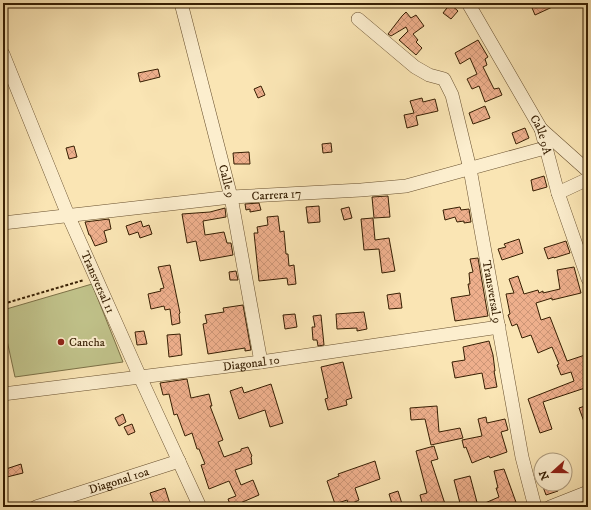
<svg xmlns="http://www.w3.org/2000/svg" width="591" height="510" viewBox="0 0 591 510" font-family="'IM FELL DW Pica',serif">
<style>
.garden{fill:#c1c38b;stroke:#7c7147}
.building{fill:url(#building-cross-hatch);stroke:#371f03}
.lines{fill:none;stroke-linecap:round;stroke-linejoin:round}
.minor-casing{stroke:#68502f;stroke-width:14}
.path{stroke:#371f03;stroke-width:2;stroke-dasharray:3 2;stroke-linecap:butt}
.minor{stroke:#fceece;stroke-width:13}
.poi-dot{fill:#8f2418;stroke:#fceece;stroke-width:1.5}
.labels{text-anchor:middle;dominant-baseline:central;stroke-width:4;stroke-linejoin:round;paint-order:stroke}
.street-label{font-size:12px;fill:#371f03;stroke:#fceece}
.poi-label{font-size:12px;fill:#371f03;stroke:#fceece;text-anchor:start}
</style>
<defs>
<pattern id="building-cross-hatch" width="8" height="8" patternUnits="userSpaceOnUse"><rect width="8" height="8" fill="#eeaf8c"/><path d="M0 0l8 8M0 8l8-8" fill="none" stroke="#cd9677"/></pattern>
</defs>
<rect width="100%" height="100%" fill="#fae5b4"/>
<filter id="stains"><feTurbulence type="fractalNoise" baseFrequency=".005" numOctaves="4"/><feColorMatrix values="0 0 0 0 .2 0 0 0 0 .09 0 0 0 0 .02 0 0 0 .5 -.17"/></filter>
<radialGradient id="worn" r=".72"><stop offset=".6" stop-color="#630" stop-opacity="0"/><stop offset="1" stop-color="#630" stop-opacity=".3"/></radialGradient>
<path class="garden" d="M92 284 123 362 15 377 3 322V310Z"/>
<g class="building">
<path d="M530 3H561L535 15Z"/>
<path d="M450 4 458 11 451 19 443 13Z"/>
<path d="M406 12 411 18 416 15 424 26 413 34 418 40 416 42 422 48 416 55 399 40 408 31 406 27 391 36 388 34 402 16Z"/>
<path d="M478 40 488 57 485 59 487 65 483 67 494 89 499 88 502 95 485 102 479 86 472 89 467 79 477 74 470 58 460 64 455 53Z"/>
<path d="M158 69 160 77 140 82 138 73Z"/>
<path d="M261 86 265 95 258 98 254 89Z"/>
<path d="M422 98 423 102 435 99 438 111 416 116 418 125 407 128 404 115 414 113 410 101Z"/>
<path d="M485 106 490 118 473 124 469 113Z"/>
<path d="M525 128 529 138 516 144 512 133Z"/>
<path d="M331 143 332 152 323 153 322 144Z"/>
<path d="M74 146 77 157 69 159 66 148Z"/>
<path d="M249 152 250 164H234L233 153Z"/>
<path d="M544 176 547 187 533 191 531 180Z"/>
<path d="M388 196 390 217 374 218 372 197Z"/>
<path d="M259 203 261 210 250 212V209L246 210 245 204Z"/>
<path d="M319 206 320 222 308 223 306 207Z"/>
<path d="M349 207 352 218 344 220 341 209Z"/>
<path d="M460 207 461 210 469 209 471 222 464 223V221L457 222 455 217 445 220 443 210Z"/>
<path d="M225 208 226 217 203 221 205 235 224 232 227 243H231L233 255 200 261 196 241 187 243 182 214 210 212Z"/>
<path d="M278 216 280 232 284 231 286 254H288L289 266 294 265 296 284 288 285 287 278 259 281 254 233H258L257 227 268 225 267 217Z"/>
<path d="M373 218 375 240 389 238 395 271 382 273 379 249 364 250 361 219Z"/>
<path d="M109 219 111 229 104 231 107 242 95 246 90 235H89L85 222Z"/>
<path d="M141 221 143 227 149 225 152 234 140 238 138 232 129 235 126 226Z"/>
<path d="M519 239 523 253 502 260 498 249 506 247 504 244Z"/>
<path d="M566 241 570 253 554 258V257L548 259 544 248Z"/>
<path d="M478 258 488 316 455 321 451 298 470 295 468 284H470L469 273 473 272 470 259Z"/>
<path d="M170 265 180 313 179 314 180 323 172 325 170 309 165 310 164 306 151 309 148 294 161 291 160 289 164 288 158 267Z"/>
<path d="M574 267 581 293 552 300V298L536 303 541 320 550 317 567 361 588 354V387L543 402 552 429 540 433 528 399 574 381 571 372 561 375 557 365 559 364 552 347 538 353 531 335 522 338 517 324 512 326 508 315 510 314 506 294 514 293 509 279 518 276 524 294 538 290 539 293 543 291V293L560 289 557 270Z"/>
<path d="M236 271 238 280H230L229 272Z"/>
<path d="M400 293 402 308 389 309 387 295Z"/>
<path d="M243 305 251 350 245 351V348L208 354 203 324 207 323 205 315 224 312 223 308Z"/>
<path d="M364 312 367 329 357 331V328L337 329 336 314Z"/>
<path d="M295 314 297 327 285 329 283 315Z"/>
<path d="M321 315 324 345 318 346 317 340H313L312 327H315L313 316Z"/>
<path d="M144 331 147 344 137 345 135 332Z"/>
<path d="M180 334 182 355 169 357 167 335Z"/>
<path d="M489 341 493 355 495 371H494L497 387 485 389 482 373 455 378 452 362 465 360 463 347Z"/>
<path d="M343 362 352 398 346 400 347 405 328 410 325 399 328 398 321 367Z"/>
<path d="M187 379 191 398 209 394 212 406H210L223 440 218 442 224 457 241 451V449L248 447 252 456 251 457 252 464 235 470 241 485 253 480 259 495 231 507 228 499 236 496 229 481 209 489 201 465 205 464 199 449H197L192 433 185 436 177 414 174 415 169 394 163 395 160 383Z"/>
<path d="M271 384 283 423 270 427 265 410 239 419 230 391 242 387 244 393Z"/>
<path d="M588 405V430H587L579 408Z"/>
<path d="M437 406 439 432 460 428 463 438 431 445 425 419 411 420 410 408Z"/>
<path d="M123 414 126 422 119 426 115 418Z"/>
<path d="M486 417 487 423 505 419 508 430 501 432 507 452 490 458 489 456 472 463 466 447 464 448 462 440 482 436 478 419Z"/>
<path d="M132 424 135 432 128 435 124 427Z"/>
<path d="M434 446 438 459 431 461 446 507H423L420 495 427 493 416 451Z"/>
<path d="M375 461 380 479 355 488 359 500 349 505 347 500 335 504 327 481 339 476 338 474Z"/>
<path d="M21 464 23 473 3 478V470Z"/>
<path d="M504 469 517 505 510 507H461L454 480 470 476 478 506 499 497 496 488H498L494 471Z"/>
<path d="M542 484H555L558 491 546 495Z"/>
<path d="M165 488 171 507H155L150 493Z"/>
<path d="M398 491 403 507H393L389 494Z"/>
</g>
<g class="lines">
<g class="minor-casing">
<g id="minor">
<path id="s1" d="M181 3 231 197 261 362"/>
<path id="s2" d="M468 3 541 129 558 193 588 279"/>
<path id="s3" d="M358 19 415 67 429 75 444 79 452 95 470 169 522 457 535 507"/>
<path id="s4" d="M3 54 68 215 140 377 200 507"/>
<path d="M541 129 588 171"/>
<path d="M558 193 588 179"/>
<path id="s5" d="M3 223 231 197 361 190 406 186 545 148"/>
<path id="s6" d="M3 394 261 362 499 327"/>
<path id="s7" d="M36 507 179 461"/>
<path d="M550 507 588 492"/>
</g>
</g>
<path class="path" d="M3 304 84 280"/>
<use href="#minor" class="minor"/>
</g>
<circle class="poi-dot" cx="61" cy="342" r="4"/>
<g class="labels">
<g class="street-label">
<text stroke="none"><textPath href="#s2" startOffset="151">Calle 9A</textPath></text>
<text stroke="none"><textPath href="#s1" startOffset="184">Calle 9</textPath></text>
<text stroke="none"><textPath href="#s5" startOffset="275">Carrera 17</textPath></text>
<text stroke="none"><textPath href="#s4" startOffset="247">Transversal 11</textPath></text>
<text stroke="none"><textPath href="#s3" startOffset="325">Transversal 9</textPath></text>
<text stroke="none"><textPath href="#s6" startOffset="250">Diagonal 10</textPath></text>
<text stroke="none"><textPath href="#s7" startOffset="87">Diagonal 10a</textPath></text>
</g>
<g class="poi-label">
<text x="69" y="342">Cancha</text>
</g>
</g>
<rect width="591" height="510" fill="none" stroke="#fae5b4" stroke-width="16"/>
<rect x="4" y="4" width="583" height="502" fill="none" stroke="#371f03" stroke-width="2"/>
<rect x="8" y="8" width="575" height="494" fill="none" stroke="#371f03"/>
<g transform="translate(553 472) rotate(249)"><circle r="19" fill="#fceece" stroke="#ad9b7d"/>
<path d="M0-3L7 15L0 10L-7 15Z" fill="#8f2418"/>
<text y="-6" font-size="11" font-weight="bold" text-anchor="middle" fill="#371f03">N</text>
</g>
<rect width="100%" height="100%" filter="url(#stains)"/>
<rect width="100%" height="100%" fill="url(#worn)"/>
</svg>
